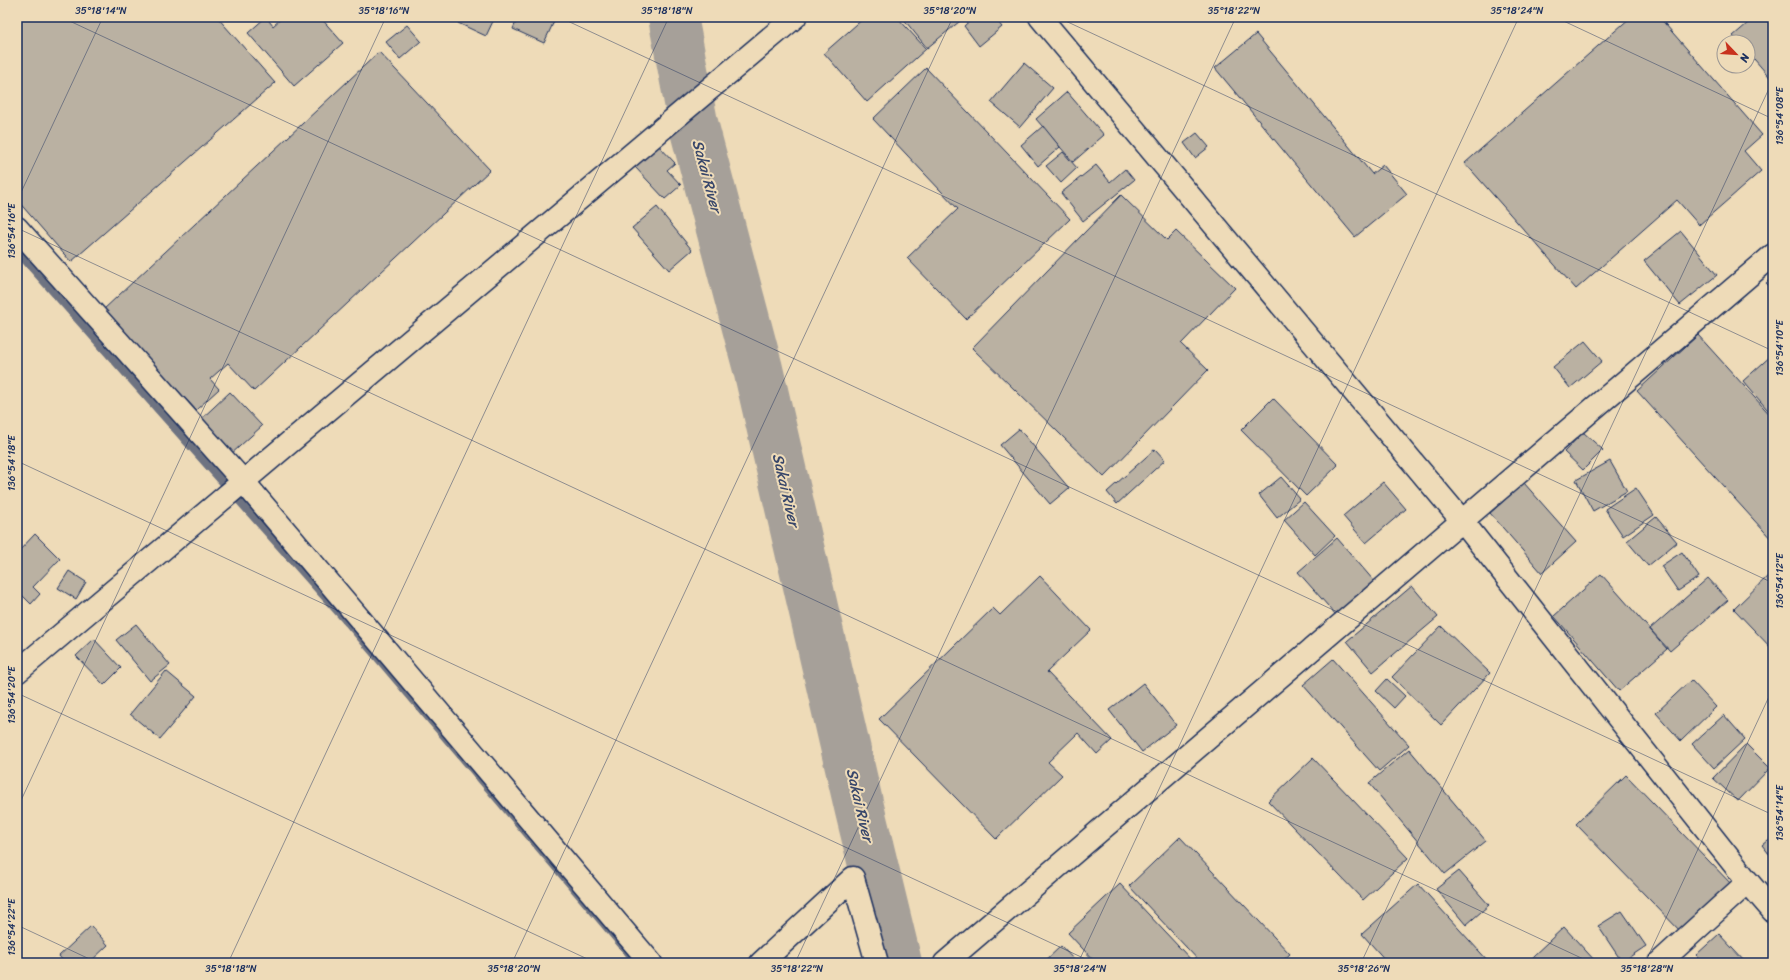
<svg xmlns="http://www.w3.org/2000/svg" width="1790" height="980" viewBox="0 0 1790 980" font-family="Sriracha,sans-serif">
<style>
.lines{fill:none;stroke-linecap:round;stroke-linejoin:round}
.stream{stroke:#6e7381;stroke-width:8}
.river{stroke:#a6a099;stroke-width:50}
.building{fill:#bab1a2;stroke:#1b2f5e}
.minor-casing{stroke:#1b2f5e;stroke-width:25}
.minor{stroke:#eedbb8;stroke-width:22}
.ticks{fill:none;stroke:#1b2f5e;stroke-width:1;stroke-opacity:0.45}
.labels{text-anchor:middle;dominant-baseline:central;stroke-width:4;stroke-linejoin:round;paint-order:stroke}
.water-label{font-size:15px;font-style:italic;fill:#37466a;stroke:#eedbb8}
.neatline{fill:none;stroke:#1b2f5e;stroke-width:1.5}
.ticks-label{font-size:10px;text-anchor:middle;fill:#1b2f5e}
</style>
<rect width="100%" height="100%" fill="#eedbb8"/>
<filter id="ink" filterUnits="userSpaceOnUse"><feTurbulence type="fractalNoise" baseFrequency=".025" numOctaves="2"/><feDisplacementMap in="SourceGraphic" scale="8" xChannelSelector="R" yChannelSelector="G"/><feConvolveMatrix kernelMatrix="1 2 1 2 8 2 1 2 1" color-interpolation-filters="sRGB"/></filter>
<g filter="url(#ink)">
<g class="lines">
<path class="stream" d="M17 251 348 623 637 963"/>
<path class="river" d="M673 17 693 123 758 369 860 811 897 963"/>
</g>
<g class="building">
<path d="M17 17H217L275 83 71 262 17 200Z"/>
<path d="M266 17 273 26 283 17H320L343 43 294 86 248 33Z"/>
<path d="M461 17H495L486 36 458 23Z"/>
<path d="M518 17H556L544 43 513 29Z"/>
<path d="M865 17H897L926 49 867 102 824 53Z"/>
<path d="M902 17H965L927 48Z"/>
<path d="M974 17H994L1002 27 979 46 964 26Z"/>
<path d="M1631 17H1659L1762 135 1744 151 1761 171 1699 225 1677 200 1576 289 1465 163Z"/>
<path d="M1755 17H1773V81L1748 52V42H1739L1733 36Z"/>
<path d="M407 25 421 41 400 59 386 42Z"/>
<path d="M1256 34 1372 174 1383 165 1407 194 1355 237 1215 68Z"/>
<path d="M379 52 490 170 254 391 228 363 210 379 219 389 196 410 103 310Z"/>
<path d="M1024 63 1053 88 1020 127 991 102Z"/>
<path d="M926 68 1070 219 966 319 907 258 958 209 873 119Z"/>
<path d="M1067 92 1104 135 1073 162 1036 119Z"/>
<path d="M1043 126 1060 147 1038 166 1021 145Z"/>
<path d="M1197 133 1209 147 1195 158 1184 143Z"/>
<path d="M658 145 675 163 667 170 681 185 665 199 635 167Z"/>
<path d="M1063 152 1077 168 1061 183 1046 166Z"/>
<path d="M1096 165 1110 182 1125 169 1134 180 1083 221 1061 193Z"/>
<path d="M1121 195 1167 240 1176 231 1235 288 1181 344 1208 370 1104 477 972 348Z"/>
<path d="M657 207 692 250 669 270 632 228Z"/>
<path d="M1681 231 1717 275 1680 305 1644 261Z"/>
<path d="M1773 277V290L1766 283Z"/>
<path d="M1698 335 1773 418V541L1637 391Z"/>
<path d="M1585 341 1602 361 1570 388 1553 367Z"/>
<path d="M1773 354V416L1743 381Z"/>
<path d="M230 392 262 426 229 456 198 422Z"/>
<path d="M1273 398 1338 465 1306 496 1241 430Z"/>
<path d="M1019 429 1069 488 1050 504 1000 445Z"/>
<path d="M1583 432 1603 450 1583 470 1564 452Z"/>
<path d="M1155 449 1165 460 1117 504 1107 492Z"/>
<path d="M1610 461 1627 491 1593 511 1576 480Z"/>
<path d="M1281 477 1300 499 1277 518 1259 495Z"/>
<path d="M1383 482 1406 509 1366 543 1343 516Z"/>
<path d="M1524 483 1576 542 1542 573 1490 513Z"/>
<path d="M1636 488 1654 515 1623 536 1605 509Z"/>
<path d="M1304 502 1335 536 1315 555 1284 520Z"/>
<path d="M1656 517 1677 542 1648 566 1627 541Z"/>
<path d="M35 534 60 559 33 587 40 594 31 604 17 590V553Z"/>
<path d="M1337 538 1374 581 1336 615 1298 572Z"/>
<path d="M1682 552 1699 577 1678 591 1661 566Z"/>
<path d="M69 571 86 582 76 599 58 588Z"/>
<path d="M1773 571V650L1734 609Z"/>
<path d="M1601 574 1667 649 1619 691 1554 616Z"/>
<path d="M1040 576 1091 630 1047 672 1112 740 1097 754 1078 733 1048 762 1062 775 996 839 879 719 993 608 1000 615Z"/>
<path d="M1708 578 1728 600 1670 651 1650 629Z"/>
<path d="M1412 586 1438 617 1373 672 1347 641Z"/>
<path d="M136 624 170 665 150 681 116 640Z"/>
<path d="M1441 626 1490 673 1441 725 1392 677Z"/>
<path d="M94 639 121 668 104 685 76 656Z"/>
<path d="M1333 659 1409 745 1379 771 1303 685Z"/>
<path d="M166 671 196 696 160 739 130 714Z"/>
<path d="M1387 679 1405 696 1394 708 1376 691Z"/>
<path d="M1691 680 1716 707 1681 741 1656 713Z"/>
<path d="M1143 683 1176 725 1142 752 1109 710Z"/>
<path d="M1724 715 1745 739 1714 768 1692 744Z"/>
<path d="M1746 744 1770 768 1738 801 1713 778Z"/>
<path d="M1409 749 1486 841 1445 874 1369 783Z"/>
<path d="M1313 758 1408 858 1363 900 1268 801Z"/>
<path d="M1626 775 1735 888 1686 937 1576 824Z"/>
<path d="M1773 836V859L1762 845Z"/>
<path d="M1180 837 1290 954 1280 963H1201L1129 886Z"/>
<path d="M1459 871 1489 905 1466 925 1436 889Z"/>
<path d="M1120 884 1194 963H1096L1068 933Z"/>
<path d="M1418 884 1490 963H1388L1362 934Z"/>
<path d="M1622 911 1646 946 1622 962 1598 926Z"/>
<path d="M91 926 108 945 89 963H65L59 956Z"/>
<path d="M1564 927 1597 963H1539L1533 956Z"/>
<path d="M1719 934 1746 963H1704L1696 955Z"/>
<path d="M1061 946 1077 963H1043Z"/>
</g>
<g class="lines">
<g class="minor-casing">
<g id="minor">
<path d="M1040 17 1463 522 1748 882 1773 911"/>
<path d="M17 228 243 481 651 963"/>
<path d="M17 672 795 17"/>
<path d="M761 963 853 878 877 963"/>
<path d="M945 963 1773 255"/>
<path d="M1659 963 1748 882"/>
</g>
</g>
<use href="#minor" class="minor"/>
</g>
</g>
<path class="ticks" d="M61 17 1773 815M559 17 1773 583M1057 17 1773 351M1555 17 1773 119M17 201 103 17M17 228 1592 963M17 461 1094 963M17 693 596 963M17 809 386 17M17 925 98 963M228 963 669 17M512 963 953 17M795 963 1236 17M1078 963 1519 17M1361 963 1773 80M1645 963 1773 688"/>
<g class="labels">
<g class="water-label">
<text transform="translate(707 176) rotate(75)">Sakai River</text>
<text transform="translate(786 490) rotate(77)">Sakai River</text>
<text transform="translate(860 805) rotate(77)">Sakai River</text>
</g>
</g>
<rect width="1790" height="980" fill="none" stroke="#eedbb8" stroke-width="44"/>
<g transform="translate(1736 54) rotate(115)"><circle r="19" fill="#eedbb8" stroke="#9a9694"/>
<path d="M0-3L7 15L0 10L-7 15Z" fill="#c8321e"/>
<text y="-6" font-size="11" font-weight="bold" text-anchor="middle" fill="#1b2f5e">N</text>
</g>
<rect x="22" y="22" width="1746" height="936" class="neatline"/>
<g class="ticks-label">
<text x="101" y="14">35°18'14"N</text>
<text x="384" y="14">35°18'16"N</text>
<text x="667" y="14">35°18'18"N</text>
<text x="950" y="14">35°18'20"N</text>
<text x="1234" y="14">35°18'22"N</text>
<text x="1517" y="14">35°18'24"N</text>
<text transform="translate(1779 116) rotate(-90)" y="4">136°54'08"E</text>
<text transform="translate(11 231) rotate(-90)" y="4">136°54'16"E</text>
<text transform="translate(1779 348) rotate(-90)" y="4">136°54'10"E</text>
<text transform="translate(11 463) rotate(-90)" y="4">136°54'18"E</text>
<text transform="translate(1779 581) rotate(-90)" y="4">136°54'12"E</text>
<text transform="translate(11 695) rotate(-90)" y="4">136°54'20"E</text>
<text transform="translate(1779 813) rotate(-90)" y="4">136°54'14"E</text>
<text transform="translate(11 927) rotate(-90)" y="4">136°54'22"E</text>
<text x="231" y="972">35°18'18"N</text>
<text x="514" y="972">35°18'20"N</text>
<text x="797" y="972">35°18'22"N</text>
<text x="1080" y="972">35°18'24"N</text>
<text x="1364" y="972">35°18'26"N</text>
<text x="1647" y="972">35°18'28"N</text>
</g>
</svg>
